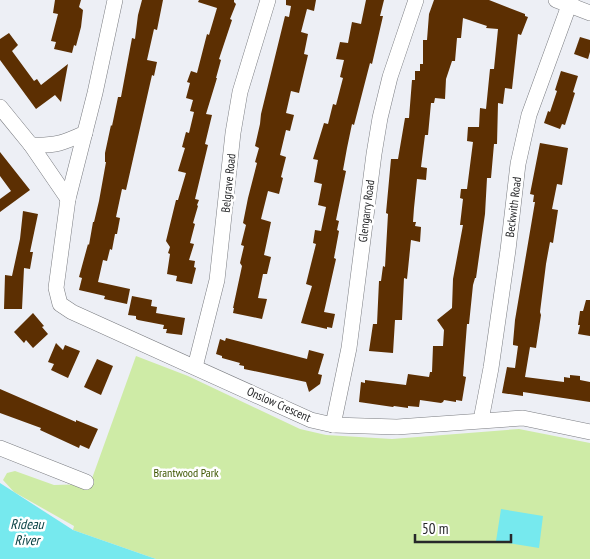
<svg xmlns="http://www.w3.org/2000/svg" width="590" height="559" viewBox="0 0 590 559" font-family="'PT Sans Narrow',sans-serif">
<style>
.green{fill:#ceeba6}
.water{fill:#76e9ee}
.building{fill:#5c2f02}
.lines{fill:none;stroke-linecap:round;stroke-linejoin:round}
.street-casing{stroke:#7b7d82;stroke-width:16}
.street{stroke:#fff;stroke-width:15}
.labels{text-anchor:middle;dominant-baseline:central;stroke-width:5;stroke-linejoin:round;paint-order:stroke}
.street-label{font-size:12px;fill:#27282a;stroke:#fff}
.park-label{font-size:12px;fill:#3d5600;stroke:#fff}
.water-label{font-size:14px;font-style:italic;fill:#063f41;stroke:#fff}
</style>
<rect width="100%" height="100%" fill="#edeff5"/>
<path class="green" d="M136 356 188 376 300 429 326 435 392 439 519 429 590 443V559H156L73 530 74 526 14 492 3 480 7 473 15 471 54 485 90 484Z"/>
<g class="water">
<path d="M0 483 73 530 156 559H0Z"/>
<path d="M501 509 543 516 539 548 496 541Z"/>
</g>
<g class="building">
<path d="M55 0H81L79 7 83 10 81 27 76 46 74 45 72 53 54 49 56 42 51 41 58 14 53 13Z"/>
<path d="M142 0H163L157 30 154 29 147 60 157 62 154 76 152 75 126 190 122 189 116 217 120 218 117 234H115L112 250 110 249 107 261 103 260 98 282 130 289 127 304 104 299 105 296 79 290 82 278 79 277 88 244 89 245 93 222H94L99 201 106 162H105V153L111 125 112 126 118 97H121L132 38 135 39 138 15Z"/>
<path d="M199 0H234V2L236 4 230 19 232 20 219 59 221 60 216 78H217L206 114 212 115 205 144 208 145 195 199 199 200 197 205 198 206 193 223 195 224 190 243 194 244 189 260 195 261 194 267 196 268 192 284 176 281 177 276 167 274 170 254 168 253 170 247 166 241 176 200H178L186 173 178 171 185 148 182 147 186 132 189 133 194 112 190 111 193 100 186 98 190 83 187 82 191 71 197 73 207 34 209 35 217 8 198 2Z"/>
<path d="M286 0H316L314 11 307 9 301 32 308 34 304 54 308 55 299 93 291 91 286 113 294 115 290 131 286 130 280 155 286 157 281 177 283 178 279 194 268 191 261 219 271 222 264 255 271 257 267 274H263L258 298 267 299 262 319 233 313 234 308H233L242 266 240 263 244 246 241 245 246 225 243 223 248 198 257 163 255 162 259 148 255 146 260 124 261 114 285 16 289 17 291 6 286 5Z"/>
<path d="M366 0H384L380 16H383L372 64 370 63 354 125 352 124 347 148 343 170 346 171 336 220 339 221 337 230 339 231 334 258 336 259 324 312 335 314 332 328 327 327V329L301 323 312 286 306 284 316 244 313 243 315 230 321 231 326 207 318 205 322 184 314 182 318 160 313 159 324 123 328 124 333 104 336 105 343 78 340 77 344 60 336 59 340 42 348 43 352 22 361 24Z"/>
<path d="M434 0H489L525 14V16L528 17 521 35 518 34 512 89 505 88 503 104 498 103 497 144H494L491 178H487L485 214 476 278H475L473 285 469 324H467L463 376 466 377 462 401 456 400V402L444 400 443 402 441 403 420 400 419 407 408 406V408L394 406 393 407 359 402 361 382 365 383V380L406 385 408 374 429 377 430 372H432L433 346H443L444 330 437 320 452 308 453 279 463 225H460L463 199 460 198 461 189H467L473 142 467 141 468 127H479L480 108 486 109 490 69H494L498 29 486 28 487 26 463 18 461 38H457L455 61H452L446 79 445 99 435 98 434 103H431L428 135H425L421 167 427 168 426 180 417 179 414 208 413 222H416L415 226 421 227 420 242 411 240 407 279 404 278 402 320H395L393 353 369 351 373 324H377L379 281H381L383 266 385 267 388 214 386 213 391 159H398L405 118H409L412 80H415V71H420V64H423V40H427L429 14Z"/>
<path d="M9 33 18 45 12 51 34 81 37 79 41 85 68 64 61 102 55 95 36 109 0 60V39Z"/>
<path d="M580 37 590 40V52L588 59 574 54Z"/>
<path d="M561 71 578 76 573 92 575 93 565 125 562 124 560 129 544 123 548 111 550 112 557 91 555 90Z"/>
<path d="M540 143 568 148 562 185 557 184 552 209 558 210 553 243 550 242 546 264 540 312 541 315 536 348 530 347 525 377 564 382V377L570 378V375L580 376V380L590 382V402L523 392V396L502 393 507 367 515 368 518 346 513 345V343L515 320 535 202H533L534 195 530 194Z"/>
<path d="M0 152 30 190 0 212V199L11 191 0 176Z"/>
<path d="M23 211 38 214 30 252H33L30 269 24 268 22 309H4L5 275 12 276 20 239Z"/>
<path d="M132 296 152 300 151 306 157 307 156 313 185 318 182 335 166 333 167 329H163L164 325 138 320 136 319V316L128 315Z"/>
<path d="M586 300H590V336L578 334 580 325H578L580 311H583Z"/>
<path d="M33 313 44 326 42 327 48 334 33 348 26 340 24 343 14 332Z"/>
<path d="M226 338 307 359 309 350 324 354 318 374 322 375 320 384 309 392 306 382 244 369V366L239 365 240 363 222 358V356L216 354 220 339 225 341Z"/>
<path d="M56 343 63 350 65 345 80 351 68 378 51 370 54 364 48 362Z"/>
<path d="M97 359 113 366 101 395 84 387Z"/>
<path d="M0 389 76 422V420L98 429 89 449 80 445 79 448 40 430 41 428 0 413Z"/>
</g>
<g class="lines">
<g class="street-casing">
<g id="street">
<path d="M115 0 95 93 68 199 56 288 60 304 72 312 311 420 333 425 397 427 523 418 590 432"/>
<path d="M556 0 590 13"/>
<path d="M0 107 31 145 68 199"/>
<path d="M31 145C56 146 63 143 85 133"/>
<path d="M195 367 217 280 233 133 240 92 268 0"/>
<path d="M481 420 491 368 508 250 518 164 529 115 571 0"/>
<path d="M333 425 349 348 374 154 380 118 390 77 416 0"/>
<path d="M0 448 86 482"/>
</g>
</g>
<use href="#street" class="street"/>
</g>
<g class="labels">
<g class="street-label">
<text transform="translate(228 183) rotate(-84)">Belgrave Road</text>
<text transform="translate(513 207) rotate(-83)">Beckwith Road</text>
<text transform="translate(366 211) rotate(-83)">Glengarry Road</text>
<text transform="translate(279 404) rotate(24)">Onslow Crescent</text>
</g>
<g class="park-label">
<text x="186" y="472">Brantwood Park</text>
</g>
<g class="water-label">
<text x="27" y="524">Rideau<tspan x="27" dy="16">River</tspan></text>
</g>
</g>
<path d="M415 534v8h96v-8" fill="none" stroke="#27282a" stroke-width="2.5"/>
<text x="422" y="534" font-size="15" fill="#27282a" stroke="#ffffff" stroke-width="4" paint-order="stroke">50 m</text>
</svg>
